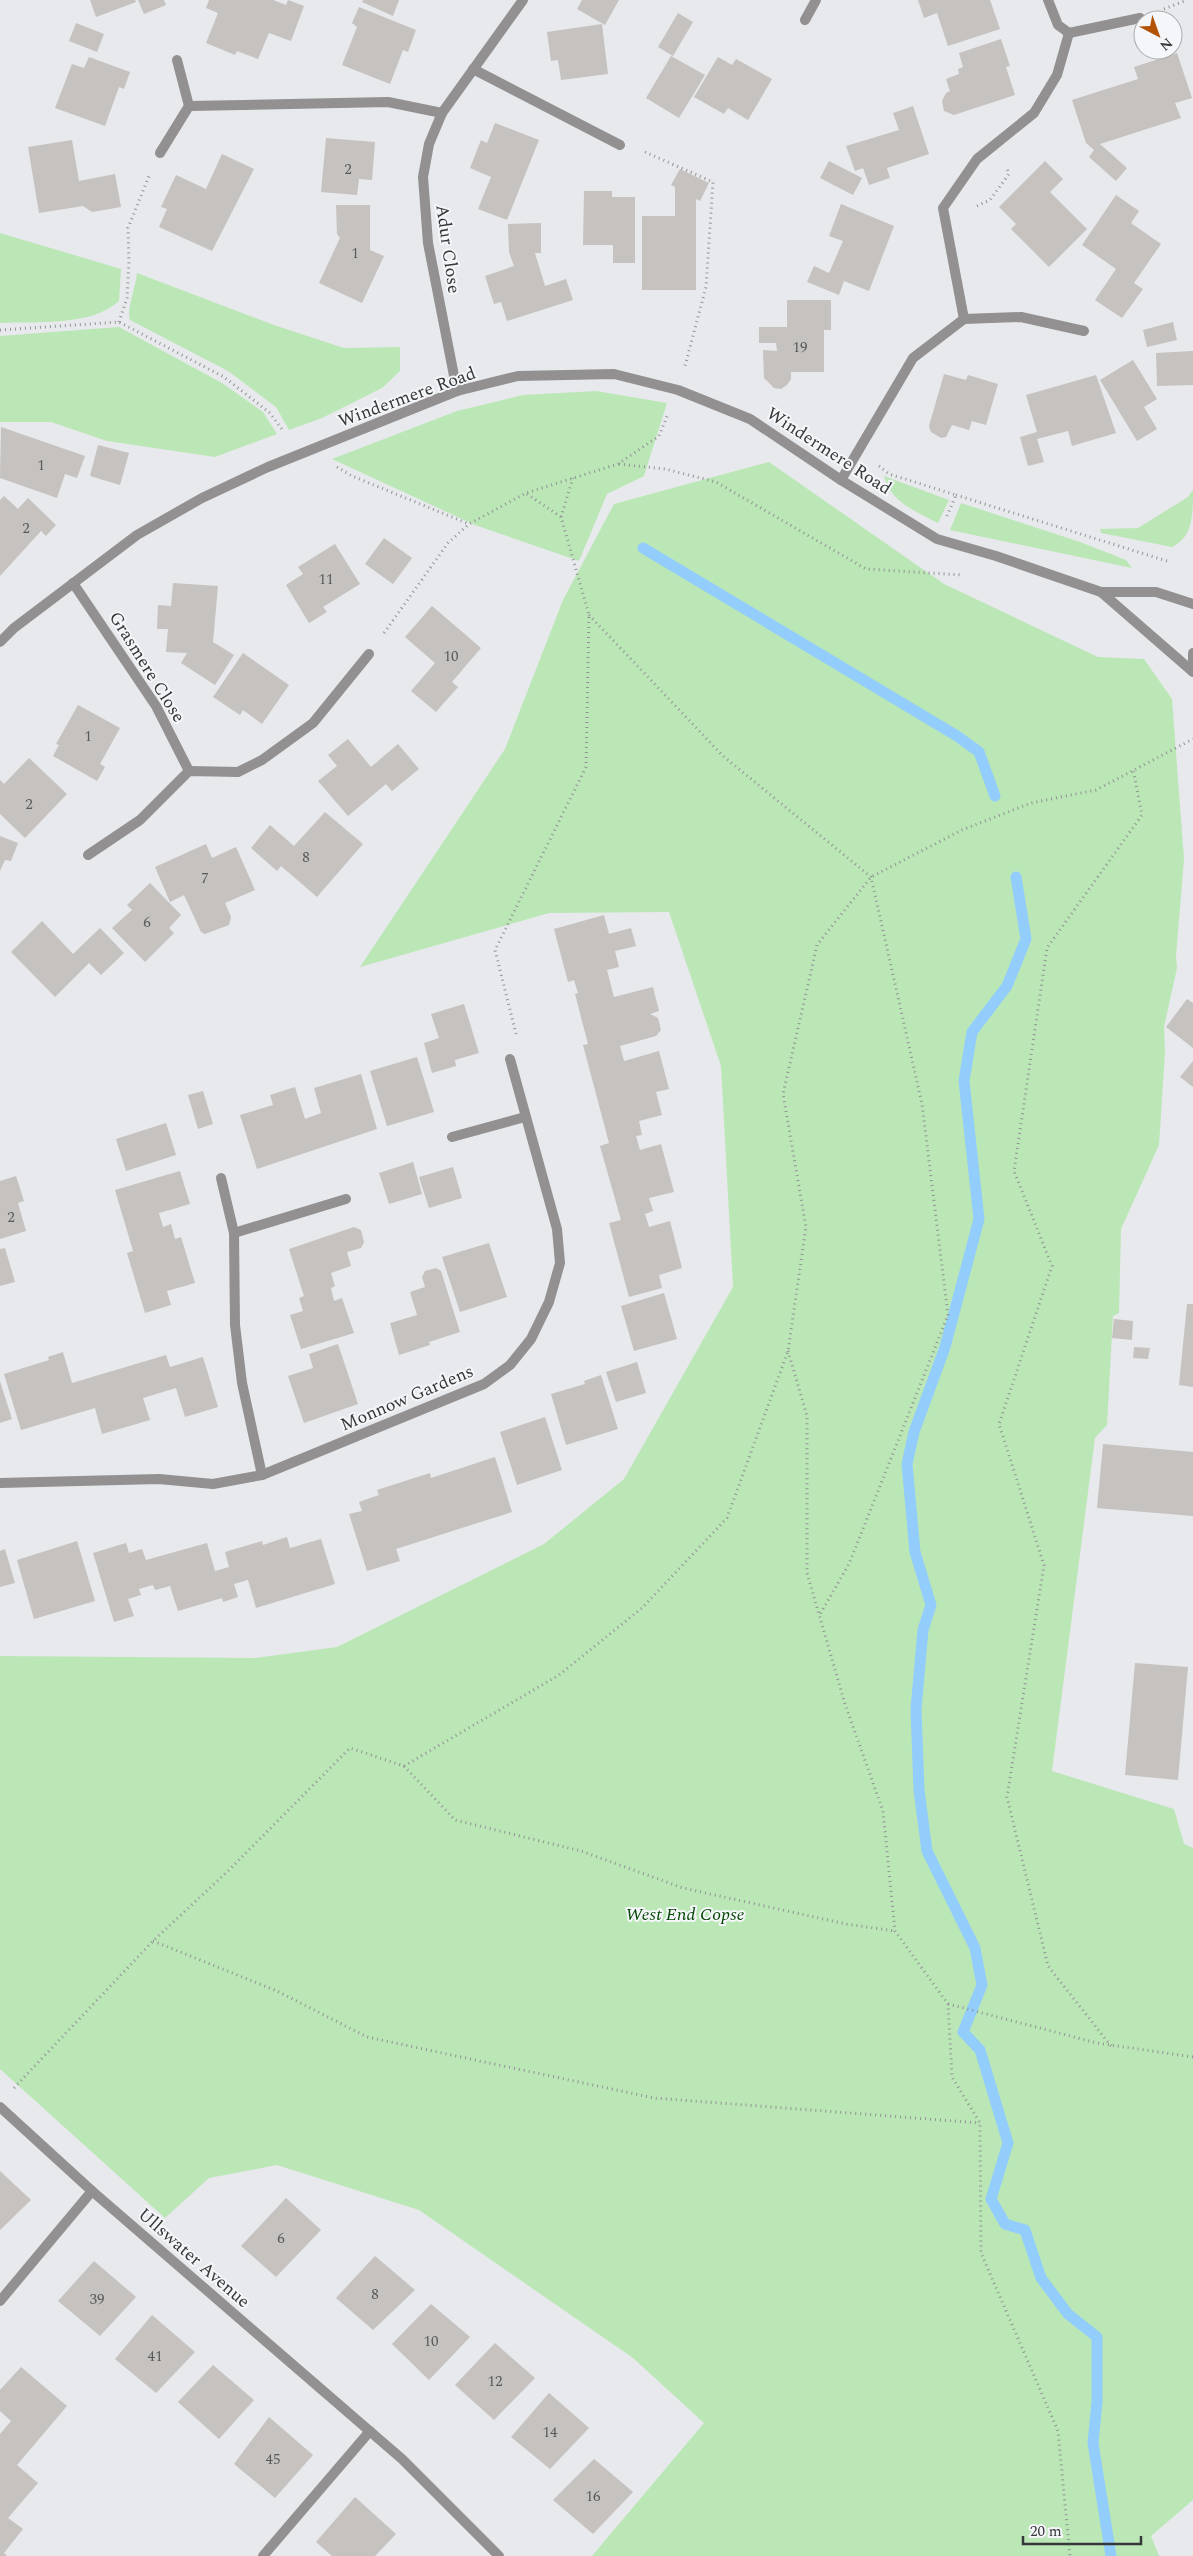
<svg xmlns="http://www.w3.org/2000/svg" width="1193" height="2556" viewBox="0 0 1193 2556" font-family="Spectral,serif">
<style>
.green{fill:#bbe7b6}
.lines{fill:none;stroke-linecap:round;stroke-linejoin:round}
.stream{stroke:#92cdfc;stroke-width:11}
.building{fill:#c5c2bf}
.path{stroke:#929395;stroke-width:3;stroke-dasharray:1 4;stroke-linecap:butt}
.service{stroke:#929090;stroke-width:10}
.minor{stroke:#929090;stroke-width:10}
.tertiary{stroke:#929090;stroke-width:10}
.labels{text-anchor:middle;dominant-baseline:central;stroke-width:4;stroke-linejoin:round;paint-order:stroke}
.number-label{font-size:15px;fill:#5a5a5a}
.street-label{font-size:18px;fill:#363738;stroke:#f4f6fa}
.park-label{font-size:18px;font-style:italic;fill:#044601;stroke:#f4f6fa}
</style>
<rect width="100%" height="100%" fill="#e7e9ec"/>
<g class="green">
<path d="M0 233 121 269 119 301C91 327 36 321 0 323Z"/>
<path d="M137 273 274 325 344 348 400 347V371L382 388 322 418 289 430 276 407 228 371 130 320C126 311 136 286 137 273Z"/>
<path d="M119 327 222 383 263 412 277 434 215 457 107 441 51 422H0V336Z"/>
<path d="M596 391 667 403 644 476 607 494 579 561 475 525 332 459 457 411 523 395Z"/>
<path d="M769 462 944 584 1098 657 1144 659 1172 699 1184 859 1176 956 1177 968 1164 1027 1165 1052 1159 1145 1121 1229 1119 1313 1113 1316 1107 1425 1095 1438 1052 1771 1174 1809 1184 1844 1193 1848V2500L1151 2536 1159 2556H592L704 2423 633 2358 419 2210 277 2165 209 2178 165 2218 0 2069V1656L255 1658 337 1647 544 1544 624 1479 733 1287 721 1066 669 912 549 913 360 967 505 749 563 600 614 504Z"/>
<path d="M884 476 949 500 938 523C917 512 890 502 884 476Z"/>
<path d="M1193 490C1193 515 1193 537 1172 547L1101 533 1100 529 1138 528 1188 497Z"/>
<path d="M961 503 1080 542 1126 560 1132 568 950 530Z"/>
</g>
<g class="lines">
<g class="stream">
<path d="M643 548 957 736 979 752 995 796"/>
<path d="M1016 877 1026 939 1007 986 972 1032 964 1081 979 1219 945 1347 914 1432 907 1464 915 1552 931 1605 923 1630 916 1709 919 1790 927 1851 975 1948 982 1985 963 2032 980 2050 1008 2143 991 2199 1005 2224 1025 2230 1041 2278 1068 2314 1097 2337V2402L1093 2443 1111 2556"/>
</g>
</g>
<g class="building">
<path d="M90 0H135L136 2 96 17Z"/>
<path d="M138 0H164L166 5 144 14Z"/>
<path d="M209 0H273L286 5 288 0 304 6 291 41 269 33 258 59 237 51 235 55 206 43 218 13 206 8Z"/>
<path d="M363 0H399L393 16 362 2Z"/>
<path d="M582 0H619L605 25 577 9Z"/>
<path d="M918 0H990L1000 29 948 46 937 13 924 18Z"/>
<path d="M359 7 416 30 408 52 403 50 390 84 342 65 357 27 352 23Z"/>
<path d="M678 13 693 22 673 56 658 47Z"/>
<path d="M76 23 104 34 97 52 69 41Z"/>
<path d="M602 24 608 74 561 80 558 60 551 61 547 32Z"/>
<path d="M1001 39 1010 66 1006 67 1015 95 954 115 944 111 942 101 946 93 950 91 946 79 959 74 958 69 963 67 959 53Z"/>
<path d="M1177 53 1192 98 1175 103 1181 118 1100 144 1127 168 1116 181 1089 157 1094 150 1086 143 1072 100 1138 79 1134 67Z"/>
<path d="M671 56 705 75 679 118 646 98Z"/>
<path d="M89 57 130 72 124 89 119 87 105 126 55 108 72 64 84 68Z"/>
<path d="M718 57 732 65 736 59 772 79 748 120 728 108 724 114 694 97Z"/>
<path d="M913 106 929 154 887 168 890 178 869 185 863 168 855 171 846 146 899 130 893 113Z"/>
<path d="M495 123 539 140 507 220 478 209 491 177 470 168 481 140 487 143Z"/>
<path d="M326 138 375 142 372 180 359 179 357 195 321 192Z"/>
<path d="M72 140 79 181 115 174 121 207 92 212 83 206 39 213 28 147Z"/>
<path d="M222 154 254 169 212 251 159 227 167 209 161 207 176 175 206 189Z"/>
<path d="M829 161 862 178 853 195 820 178Z"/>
<path d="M1045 161 1063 179 1050 192 1087 229 1049 267 1011 229 1016 224 999 207Z"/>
<path d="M680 169 709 183 700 201 696 199V290H642V216H675V187L671 185Z"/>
<path d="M584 191H612V197H635V263H613V245H583Z"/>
<path d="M1116 195 1139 211 1131 223 1161 244 1134 283 1143 289 1122 318 1095 300 1116 269 1082 245Z"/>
<path d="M841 204 894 226 869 291 844 281 839 295 807 282 814 266 829 273 843 241 829 236Z"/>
<path d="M336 205H370V250L384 256 362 303 319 283 340 238 337 234Z"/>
<path d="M541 223V253H535L545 286 566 279 573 300 507 321 501 302 494 304 485 276 514 266 509 252 508 224Z"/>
<path d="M787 300H831V330H824V372H791V379L787 385 781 389 774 388 764 378 763 350 777 351 776 343H759V327H787Z"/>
<path d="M1173 322 1177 340 1147 347 1143 330Z"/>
<path d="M1193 351V385L1157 386 1156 353Z"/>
<path d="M1133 360 1157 399 1144 407 1157 429 1137 441 1100 380Z"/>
<path d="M944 374 966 380 968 375 998 384 986 425 972 421 969 430 952 425 946 437 941 438 931 432 929 426Z"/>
<path d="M1096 375 1116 433 1072 446 1068 431 1037 439 1044 462 1028 466 1020 437 1037 432 1026 395Z"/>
<path d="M1 427 85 456 77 478 65 474 57 498 0 478Z"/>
<path d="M98 445 129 453 120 485 90 476Z"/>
<path d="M4 496 18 509 28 498 56 525 46 536 41 531 0 576V500Z"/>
<path d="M384 538 412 558 393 584 365 564Z"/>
<path d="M335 544 360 584 323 607 327 612 309 623 286 585 303 574 298 567Z"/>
<path d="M173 583 218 586 213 642 234 655 215 685 181 663 187 653 166 652 168 629H157L158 605 171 606Z"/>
<path d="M432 606 481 648 452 682 458 687 436 712 411 691 435 663 405 637Z"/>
<path d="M243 653 289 685 262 724 243 710 240 715 213 697Z"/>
<path d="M78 705 120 728 100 764 105 767 97 781 53 756 59 745 56 744Z"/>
<path d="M348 739 371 767 398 744 419 769 392 791 386 784 348 816 318 781 337 766 328 755Z"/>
<path d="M29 758 67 794 25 838 0 814V780L4 784Z"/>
<path d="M325 812 363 844 317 897 281 866 277 871 251 848 270 825 294 846Z"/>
<path d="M0 836 18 843 11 861 5 860 0 871Z"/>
<path d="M206 844 212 858 236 847 255 890 225 903 231 917 229 925 205 934 201 932 184 895 170 902 155 867Z"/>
<path d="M150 883 181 915 169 928 174 933 145 962 112 928 132 910 127 905Z"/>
<path d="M604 915 609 934 631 928 636 946 615 951 619 967 607 970 614 997 653 987 659 1011 650 1014 658 1018 661 1030 656 1036 620 1046 624 1061 659 1051 669 1089 656 1092 662 1115 639 1121 642 1135 636 1136 640 1150 661 1144 674 1192 649 1198 653 1211 645 1214 649 1227 670 1221 682 1268 659 1275 662 1288 629 1297 609 1223 621 1220 600 1146 609 1143 583 1045 588 1044 575 994 578 993 574 980 568 982 554 929Z"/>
<path d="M42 921 73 954 100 928 124 953 101 975 89 963 55 997 11 952Z"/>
<path d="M1187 999 1193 1003V1048L1166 1027Z"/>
<path d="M464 1004 479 1053 455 1060 456 1066 432 1073 424 1043 439 1038 431 1014Z"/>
<path d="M417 1057 434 1112 387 1126 370 1071Z"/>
<path d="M1193 1061V1087L1180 1077Z"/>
<path d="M361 1074 377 1129 257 1169 240 1115 273 1105 270 1095 295 1087 305 1119 321 1113 314 1088Z"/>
<path d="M203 1091 213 1124 198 1129 188 1095Z"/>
<path d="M166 1123 176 1155 126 1171 116 1139Z"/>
<path d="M413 1162 422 1194 389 1204 379 1173Z"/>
<path d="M453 1167 462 1198 429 1208 419 1177Z"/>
<path d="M180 1171 190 1204 159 1213 163 1227 171 1224 175 1239 181 1237 195 1283 167 1291 171 1305 145 1313 127 1253 133 1251 115 1190Z"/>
<path d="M16 1176 24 1201 18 1203 26 1231 0 1239V1181Z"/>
<path d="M354 1227 361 1230 364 1242 361 1248 347 1252 351 1266 331 1273 335 1286 331 1288 334 1301 342 1298 354 1333 301 1349 290 1315 303 1311 299 1298 304 1296 289 1249Z"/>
<path d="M489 1243 507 1297 460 1312 442 1257Z"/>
<path d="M5 1248 15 1282 0 1286V1249Z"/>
<path d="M436 1268 441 1271 460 1332 429 1342 430 1345 399 1355 390 1323 417 1315 410 1292 425 1287 422 1277 425 1271Z"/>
<path d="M664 1293 677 1339 634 1351 621 1306Z"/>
<path d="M1187 1304H1193V1387L1179 1385Z"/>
<path d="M1114 1319 1133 1321 1132 1340 1112 1338Z"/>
<path d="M338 1344 358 1404 304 1423 288 1376 313 1368 309 1354Z"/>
<path d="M1134 1347 1150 1348 1148 1359 1133 1358Z"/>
<path d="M63 1352 72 1383 166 1355 170 1367 203 1357 218 1407 185 1417 176 1388 143 1398 150 1420 102 1434 95 1408 21 1430 4 1374 49 1360 48 1357Z"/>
<path d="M637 1362 646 1393 616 1402 606 1372Z"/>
<path d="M601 1375 618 1429 566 1445 551 1394 585 1384 584 1381Z"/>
<path d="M0 1381 12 1419 0 1423Z"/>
<path d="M545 1417 562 1470 517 1485 500 1432Z"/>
<path d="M1103 1444 1193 1452V1516L1097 1508Z"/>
<path d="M495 1457 512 1512 396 1549 400 1561 367 1571 349 1514 362 1511 359 1502 379 1495 377 1490 430 1473 431 1478Z"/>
<path d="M287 1537 290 1548 321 1539 335 1584 256 1608 248 1580 234 1584 238 1597 223 1602 222 1598 178 1611 170 1586 155 1590 153 1585 139 1589 141 1595 128 1599 134 1616 114 1622 93 1553 126 1543 129 1553 142 1549 146 1560 207 1543 215 1571 229 1567 225 1552 262 1541 263 1545Z"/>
<path d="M77 1541 95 1601 34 1619 17 1560Z"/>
<path d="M5 1549 15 1583 0 1587V1551Z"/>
<path d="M1135 1663 1188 1667 1178 1780 1125 1775Z"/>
<path d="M0 2171 31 2200 0 2230Z"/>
<path d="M286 2198 321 2230 276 2277 241 2246Z"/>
<path d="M375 2256 415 2290 373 2330 336 2298Z"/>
<path d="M94 2261 136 2297 100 2336 58 2301Z"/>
<path d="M431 2304 470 2337 429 2380 392 2344Z"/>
<path d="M152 2315 195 2352 156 2393 115 2359Z"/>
<path d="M495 2343 535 2378 494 2420 455 2385Z"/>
<path d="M213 2365 254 2400 219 2439 178 2402Z"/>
<path d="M21 2367 67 2406 17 2465 38 2483 8 2518 23 2529 4 2553 7 2556H0V2434L11 2421 0 2411V2390Z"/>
<path d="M549 2393 589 2428 550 2469 511 2437Z"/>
<path d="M269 2417 313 2455 275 2498 234 2464Z"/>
<path d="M594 2459 633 2492 593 2534 553 2500Z"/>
<path d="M355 2497 396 2534 375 2556H332L316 2542Z"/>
</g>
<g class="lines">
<g class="path">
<path d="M1164 9 1187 0"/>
<path d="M645 152 713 182 706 287 685 366"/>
<path d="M977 206 990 200 1009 174 1007 168"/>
<path d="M119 322 127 298 129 262 128 228 149 176"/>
<path d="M0 330 119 322 224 377 270 413 284 432"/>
<path d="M619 464 665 469 716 482 866 569 962 575"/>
<path d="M879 466 889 474 956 495 947 516"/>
<path d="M337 467 352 476 469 524"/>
<path d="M956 495 1170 562"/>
<path d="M561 517 573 478"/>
<path d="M589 615 723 756 871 877 922 1104 948 1315 849 1564 819 1616"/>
<path d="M384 633 448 543 469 524 526 493 618 464 659 436 668 414"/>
<path d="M516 1034 495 950 586 767 589 615 561 517 527 494"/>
<path d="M788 1351 807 1416V1573L845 1704 883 1811 895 1931 948 2004 952 2077 980 2123 981 2253 1058 2431 1070 2556"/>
<path d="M404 1766 455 1820 581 1851 683 1888 846 1924 895 1931"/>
<path d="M153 1941 277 1991 367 2037 654 2098 980 2123"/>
<path d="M948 2004 1097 2043 1193 2057"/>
<path d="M1111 2046 1048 1966 1007 1797 1044 1565 999 1424 1052 1266 1014 1171 1047 948 1142 815 1133 769"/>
<path d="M14 2088 153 1941 228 1871 350 1748 404 1766 559 1675 642 1608 727 1518 788 1351 806 1227 783 1094 817 945 871 877 962 830 1031 803 1096 790 1193 739"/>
</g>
<path class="service" d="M805 20 816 0"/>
<g class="minor">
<path d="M1048 0 1058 25 1069 33"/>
<path d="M1069 33 1140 18"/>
<path d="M473 69 620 145"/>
<path d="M189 106 388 102 442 113"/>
<path d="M160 153 189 106 177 60"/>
<path d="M964 319 1021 317 1084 331"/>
<path d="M457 391 428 243 423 177 429 144 442 113 523 0"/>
<path d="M841 480 913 358 964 319 943 208 977 159 1034 113 1057 75 1069 33"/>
<path d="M73 583 156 706 189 771"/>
<path d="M1101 592 1193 672"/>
<path d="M0 642 14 628 137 535 202 498 268 467 457 391 518 376 614 374 678 390 750 419 841 480 937 539 996 556 1101 592H1156L1193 604"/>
<path d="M88 855 140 820 189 771 238 772 262 760 313 723 369 654"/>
<path d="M452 1137 525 1117"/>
<path d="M221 1178 234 1233"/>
<path d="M262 1475 242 1383 235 1325 234 1233 346 1199"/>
<path d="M0 1483 159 1479 213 1484 262 1475 484 1384 510 1365 531 1339 549 1302 560 1263 557 1229 510 1059"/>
<path d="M0 2107 92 2191 402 2459 499 2556"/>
<path d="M0 2301 92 2191"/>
<path d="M263 2556 370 2431"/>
</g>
<path class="tertiary" d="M1193 653V661"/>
</g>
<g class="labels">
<g class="number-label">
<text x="348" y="169">2</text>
<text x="355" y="253">1</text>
<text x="800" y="347">19</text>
<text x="41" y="465">1</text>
<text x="26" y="528">2</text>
<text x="326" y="579">11</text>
<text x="451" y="656">10</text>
<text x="88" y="736">1</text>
<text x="29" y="804">2</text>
<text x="306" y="857">8</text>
<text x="205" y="878">7</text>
<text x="147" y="922">6</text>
<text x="11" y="1217">2</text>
<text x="281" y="2238">6</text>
<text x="375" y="2294">8</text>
<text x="97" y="2299">39</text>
<text x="431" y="2341">10</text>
<text x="155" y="2356">41</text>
<text x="495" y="2381">12</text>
<text x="550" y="2432">14</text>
<text x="273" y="2459">45</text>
<text x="593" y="2496">16</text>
</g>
<g class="street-label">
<text transform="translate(448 249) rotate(82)">Adur Close</text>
<text transform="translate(407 397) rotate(-20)">Windermere Road</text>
<text transform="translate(829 451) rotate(33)">Windermere Road</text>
<text transform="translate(147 667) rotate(58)">Grasmere Close</text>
<text transform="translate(407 1398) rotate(-23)">Monnow Gardens</text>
<text transform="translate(194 2258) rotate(41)">Ullswater Avenue</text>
</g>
<g class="park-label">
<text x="685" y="1914">West End Copse</text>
</g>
</g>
<g transform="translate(1158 35) rotate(139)"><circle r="24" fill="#f4f6fa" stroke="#a8aaac"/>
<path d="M0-4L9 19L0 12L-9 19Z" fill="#b15204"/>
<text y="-8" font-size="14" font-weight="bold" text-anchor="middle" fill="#363738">N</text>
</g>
<path d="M1023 2536v8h118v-8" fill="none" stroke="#363738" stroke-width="2.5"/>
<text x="1030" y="2536" font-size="15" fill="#363738" stroke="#f4f6fa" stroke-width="4" paint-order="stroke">20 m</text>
</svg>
